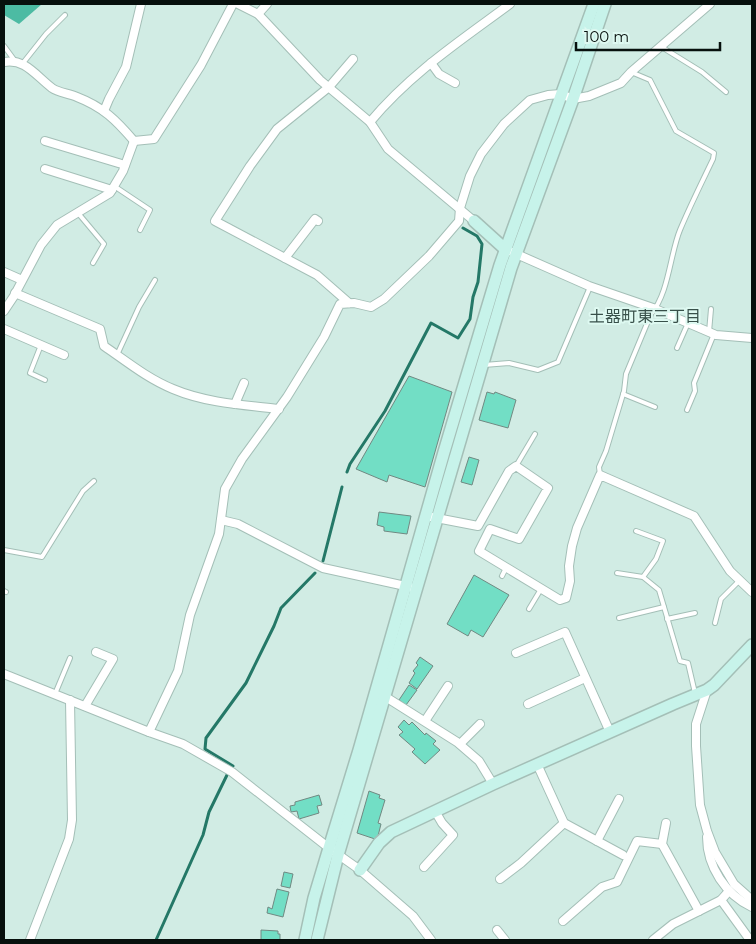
<svg xmlns="http://www.w3.org/2000/svg" width="756" height="944" viewBox="0 0 756 944" font-family="Montserrat,'Noto Sans JP',sans-serif">
<style>
.forest{fill:#4cbba3}
.lines{fill:none;stroke-linecap:round;stroke-linejoin:round}
.stream{stroke:#247867;stroke-width:3}
.building{fill:#72dec5;stroke:#708982}
.lane-casing{stroke:#a4bfb7;stroke-width:6}
.street-casing{stroke:#a4bfb7;stroke-width:10}
.secondary-casing{stroke:#a4bfb7;stroke-width:14}
.lane{stroke:#fff;stroke-width:4}
.street{stroke:#fff;stroke-width:8}
.secondary{stroke:#c7f3ea;stroke-width:11}
.labels{text-anchor:middle;dominant-baseline:central;stroke-width:4;stroke-linejoin:round;paint-order:stroke}
.neighbourhood-label{font-size:16px;fill:#38504a;stroke:#def9f1}
</style>
<rect width="100%" height="100%" fill="#d1ece4"/>
<path class="forest" d="M4 4H42L19 24 4 15Z"/>
<g class="lines">
<g class="stream">
<path d="M347 472 350 464 385 411 431 323 458 338 470 319 473 297 478 282 482 244 477 236 463 228"/>
<path d="M323 561 342 487"/>
<path d="M233 766 205 749 206 738 246 683 274 626 281 608 315 573"/>
<path d="M156 940 203 835 209 812 227 775"/>
</g>
</g>
<g class="building">
<path d="M409 376 452 392 425 487 389 475 387 482 356 469Z"/>
<path d="M487 392 494 394 495 392 516 400 508 428 479 420Z"/>
<path d="M469 457 479 460 472 485 461 482Z"/>
<path d="M379 512 411 516 407 534 384 531V527L377 525Z"/>
<path d="M474 575 509 595 483 637 471 630 468 636 447 624Z"/>
<path d="M420 657 433 666 417 689 409 683 415 673 413 671 418 665 416 663Z"/>
<path d="M409 685 417 690 406 705 399 700Z"/>
<path d="M404 720 409 725 412 722 425 735 426 733 436 741 433 744 440 750 425 764 412 752 415 749 399 735 403 732 398 727Z"/>
<path d="M369 791 380 795 379 798 385 800 378 823 381 824 378 836 375 839 357 833Z"/>
<path d="M319 795 322 805 317 806 319 813 299 819 297 811 291 812 290 806 295 805V802Z"/>
<path d="M284 872 293 874 290 888 281 886Z"/>
<path d="M277 889 289 892 283 917 267 913 268 907 272 909Z"/>
<path d="M261 930 278 931V934H280V940H261Z"/>
</g>
<g class="lines">
<g class="lane-casing">
<g id="lane">
<path d="M4 46 15 61"/>
<path d="M660 46 702 72 726 92"/>
<path d="M23 63 46 34 65 15"/>
<path d="M114 186 150 210 140 230"/>
<path d="M78 213 104 244 93 263"/>
<path d="M709 332 711 309"/>
<path d="M41 345 30 373 45 380"/>
<path d="M677 348 688 323"/>
<path d="M117 355 139 307 155 280"/>
<path d="M484 365 509 363 538 370 558 362 590 287"/>
<path d="M623 394 655 407"/>
<path d="M687 410 695 391 694 383 714 334"/>
<path d="M516 466 535 434"/>
<path d="M600 475 599 467 606 451 624 391 626 374 651 314C669 293 670 254 680 230 690 206 702 182 713 159L714 153 676 131 650 80 631 72"/>
<path d="M636 531 663 541 656 559 643 577 659 590 680 661 688 663 695 693"/>
<path d="M4 550 42 557 83 491 94 481"/>
<path d="M617 573 643 577"/>
<path d="M502 576 506 568"/>
<path d="M4 591 6 592"/>
<path d="M529 609 541 589"/>
<path d="M619 618 664 607"/>
<path d="M667 619 695 613"/>
<path d="M715 623 721 599 739 581"/>
<path d="M55 694 70 658"/>
</g>
</g>
<g class="street-casing">
<g id="street">
<path d="M238 4 258 14 320 80 370 122 388 149 474 221"/>
<path d="M258 14 267 4"/>
<path d="M4 62C25 58 36 76 52 88 59 93 69 93 77 97 103 107 116 120 134 141"/>
<path d="M431 63 439 74 455 83"/>
<path d="M104 111 109 99 126 67 141 4"/>
<path d="M370 122C411 73 460 41 510 4"/>
<path d="M45 141 125 165"/>
<path d="M134 141 154 139 201 65 233 4"/>
<path d="M45 169 112 190"/>
<path d="M512 252 589 286 653 308 716 335 752 338"/>
<path d="M285 258 315 219 318 221"/>
<path d="M4 272 22 280"/>
<path d="M15 293 100 329 104 346C126 361 148 379 173 389 206 403 244 405 279 409"/>
<path d="M349 303 317 275 215 221 250 166 277 129 329 87 353 59"/>
<path d="M4 311 14 296 41 245 57 225 110 193 123 171 134 141"/>
<path d="M4 329 64 355"/>
<path d="M235 404 244 383"/>
<path d="M426 516 478 526 509 471 516 466 548 488 519 539 490 529 479 551 560 600 566 598 570 581 569 566 572 546 577 528 600 475 694 516 730 571 752 592"/>
<path d="M221 520 238 524 323 568 410 587"/>
<path d="M516 653 565 632 610 732"/>
<path d="M4 674 149 732 183 744 232 772 329 848 360 870 413 916 431 940"/>
<path d="M707 690 696 724V746L700 805 707 831 715 852 734 884 752 900"/>
<path d="M381 694 457 742 479 761 493 784"/>
<path d="M528 704 585 678"/>
<path d="M85 706 113 659 96 652"/>
<path d="M425 721 448 686"/>
<path d="M149 732 178 671 190 615 219 534 225 489 242 459 287 397 324 337 340 304 354 303 371 307 384 299 429 256 459 221 460 208 470 176 481 154 504 124 530 100 548 95 561 94 573 99 589 96 621 83 631 72 710 4"/>
<path d="M460 744 480 724"/>
<path d="M537 764 564 823 623 855"/>
<path d="M666 823 662 844 699 911"/>
<path d="M707 837C707 867 726 895 752 907"/>
<path d="M597 841 619 799"/>
<path d="M424 867 453 835 442 823 435 811"/>
<path d="M500 879 521 863 564 823"/>
<path d="M721 900 750 940"/>
<path d="M563 921 602 887 617 882 637 841 662 844"/>
<path d="M497 930 505 940"/>
<path d="M30 940 69 839 72 820 70 700"/>
<path d="M653 940 673 924 721 900 729 891"/>
</g>
</g>
<g class="secondary-casing">
<g id="secondary">
<path d="M474 221 505 249"/>
<path d="M360 870 379 843 391 832 493 784 673 704 707 690 714 685 752 645"/>
<path d="M305 940 314 898 329 848 359 750 444 452 500 265 594 4"/>
<path d="M317 940 338 855 511 268 573 99 605 4"/>
</g>
</g>
<use href="#lane" class="lane"/>
<use href="#street" class="street"/>
<use href="#secondary" class="secondary"/>
</g>
<g class="labels">
<g class="neighbourhood-label">
<text x="645" y="316">土器町東三丁目</text>
</g>
</g>
<rect width="756" height="944" fill="none" stroke="#07100d" stroke-width="10"/>
<path d="M576 42v8h144v-8" fill="none" stroke="#07100d" stroke-width="2.5"/>
<text x="584" y="42" font-size="15" fill="#07100d" stroke="#def9f1" stroke-width="4" paint-order="stroke">100 m</text>
</svg>
